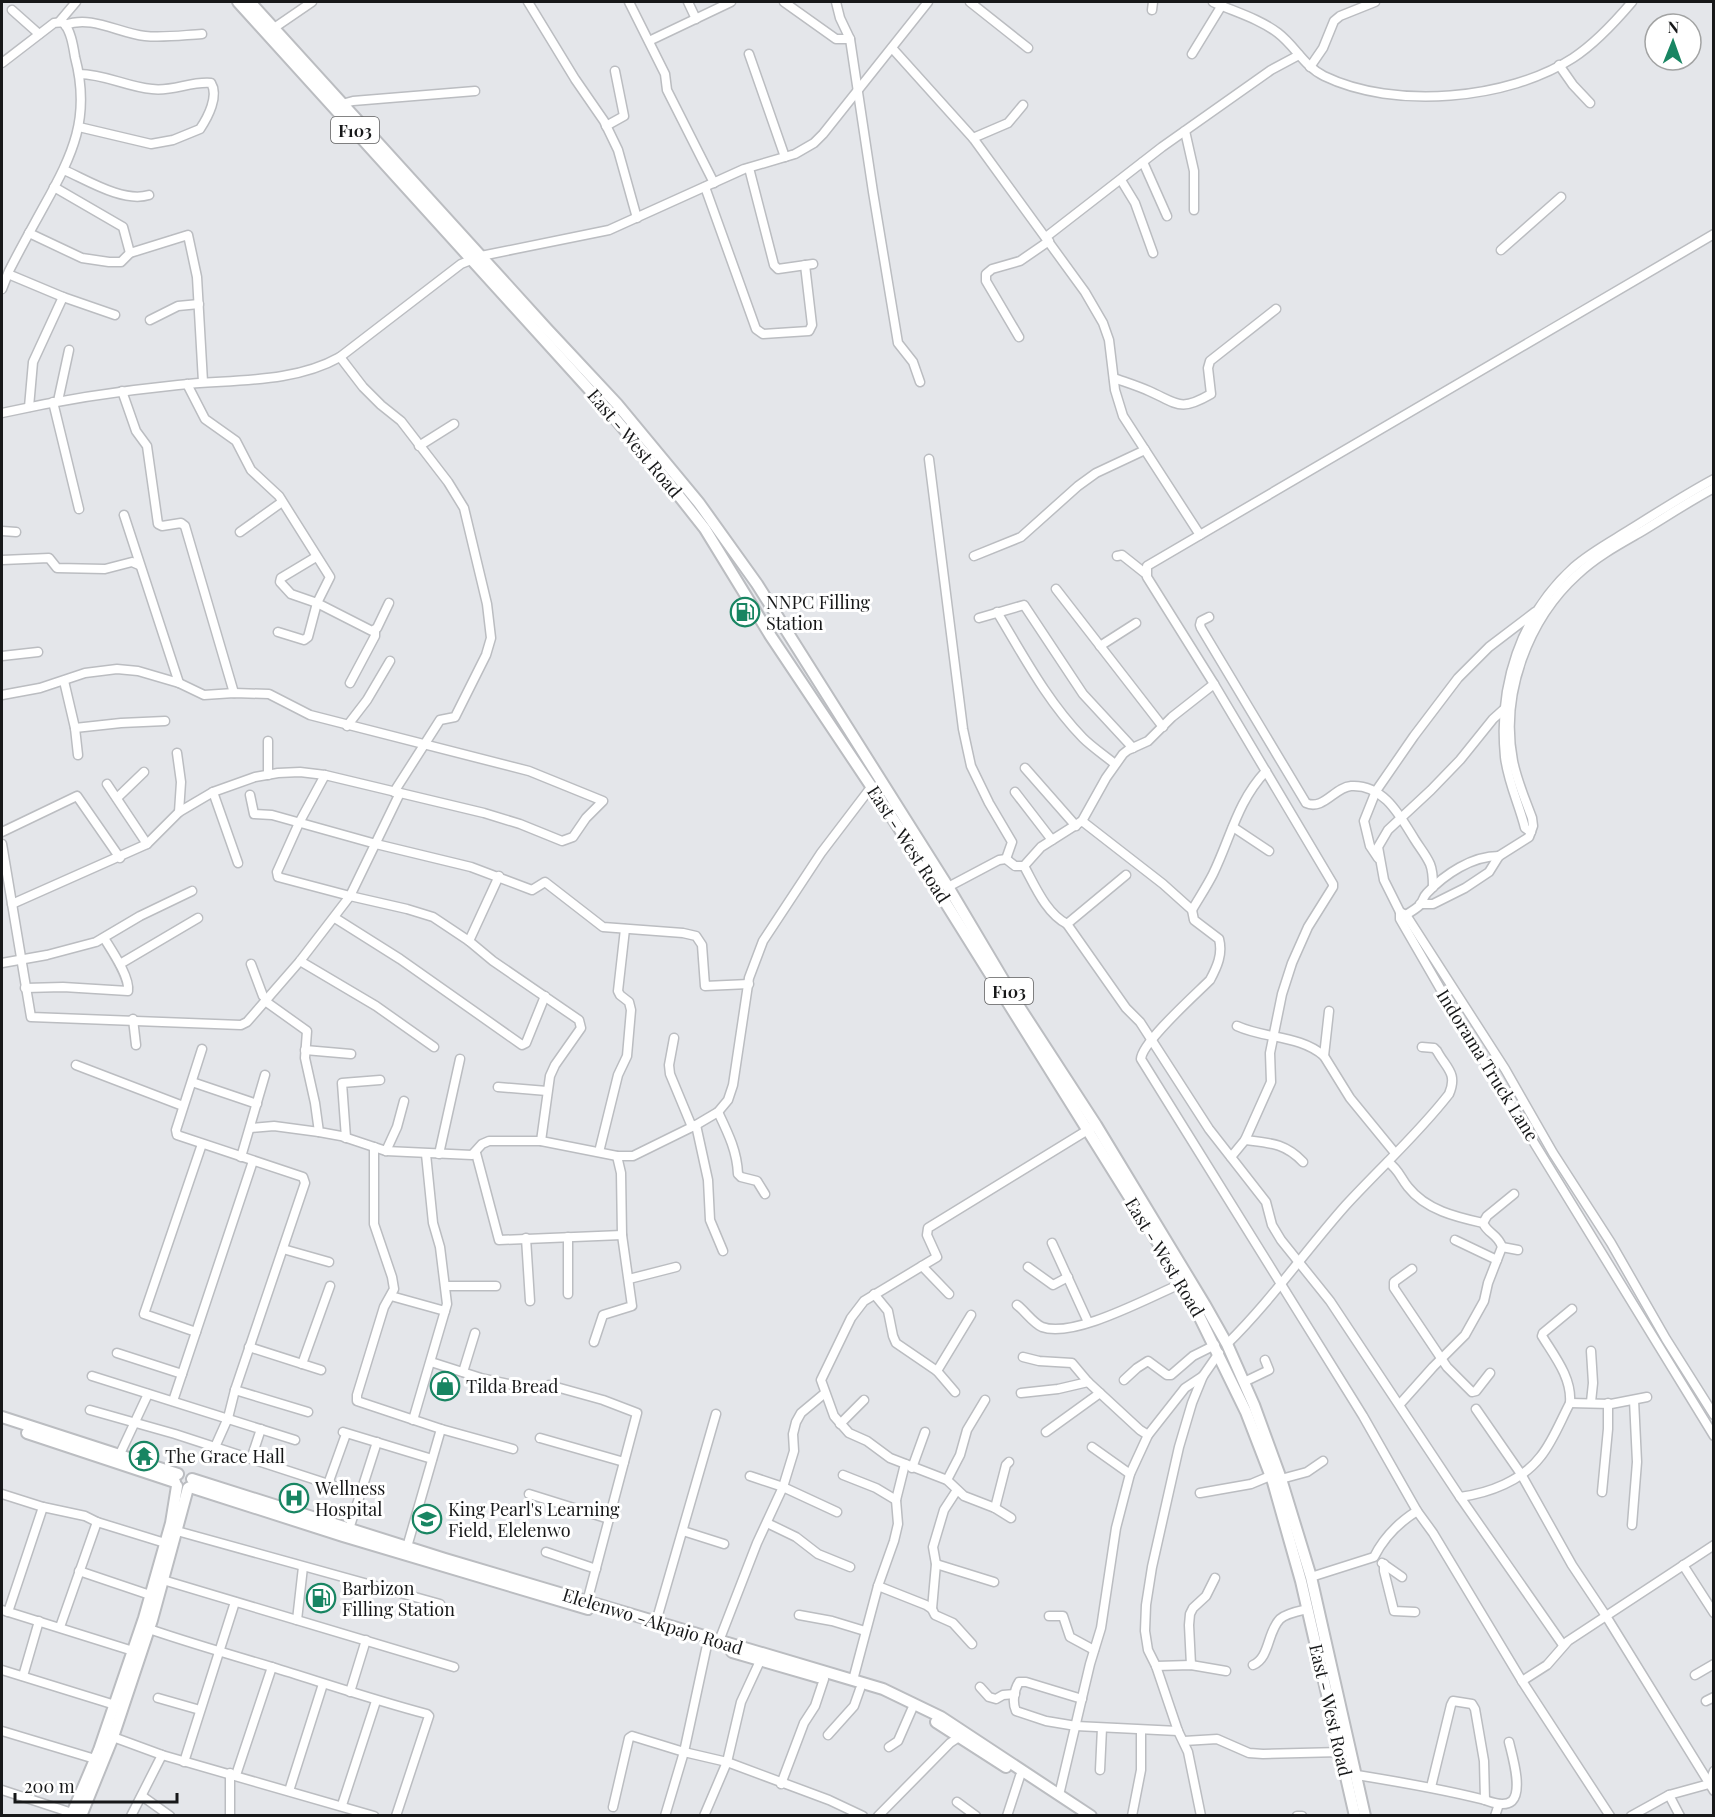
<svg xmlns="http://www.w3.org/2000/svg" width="1715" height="1817" viewBox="0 0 1715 1817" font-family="'Playfair Display',serif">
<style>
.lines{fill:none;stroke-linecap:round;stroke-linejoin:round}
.minor-casing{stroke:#bbbdc1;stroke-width:11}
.major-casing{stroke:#bbbdc1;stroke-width:14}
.minor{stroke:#fff;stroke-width:8}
.major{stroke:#fff;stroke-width:10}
.labels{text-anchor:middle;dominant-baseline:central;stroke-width:6;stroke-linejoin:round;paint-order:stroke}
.shield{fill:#fff;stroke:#5d5d5e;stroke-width:1.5}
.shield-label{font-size:16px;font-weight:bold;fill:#171819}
.street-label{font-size:18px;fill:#171819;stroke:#fff}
.poi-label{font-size:18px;fill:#171819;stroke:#fff;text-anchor:start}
</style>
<rect width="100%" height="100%" fill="#e4e6ea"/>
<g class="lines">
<g class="minor-casing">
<g id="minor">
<path d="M528 2 575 79 604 121 618 150 637 218"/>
<path d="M629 2 665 74 667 90 714 183"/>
<path d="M688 2 696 19"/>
<path d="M784 2 836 39H850"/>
<path d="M836 2 840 18 850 39 873 192 898 343 913 362 920 382"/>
<path d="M970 2 1028 48"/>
<path d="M1213 2C1235 12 1258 18 1278 33 1295 46 1305 67 1324 76 1394 110 1508 100 1573 58 1596 43 1615 22 1632 2"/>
<path d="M12 10 39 34"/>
<path d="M1152 10 1153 2"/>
<path d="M59 22 76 2"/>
<path d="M65 25C92 15 118 33 145 36 163 38 184 35 202 34"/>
<path d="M274 28 312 2"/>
<path d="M649 41 731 2"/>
<path d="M892 48 973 138 1085 292 1103 323 1109 340 1115 390 1123 416 1200 535"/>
<path d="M749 54 785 157"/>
<path d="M1192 54 1222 5"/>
<path d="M2 63 54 23 63 22C71 31 73 45 75 57 91 117 73 154 44 206 32 228 20 249 9 271L2 289"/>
<path d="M1559 65 1573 85 1590 103"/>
<path d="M1310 67 1323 48 1334 21 1340 16 1375 2"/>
<path d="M342 104 353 101 475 91"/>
<path d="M606 126 624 116 615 71"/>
<path d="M79 127 151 144 173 140 200 129C208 117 219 96 211 83 191 81 172 92 152 89 127 87 105 74 79 74"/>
<path d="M1185 131 1194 171V210"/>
<path d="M973 138 1008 123 1023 105"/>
<path d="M1143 162 1167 216"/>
<path d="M749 168 774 265 778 269 813 264"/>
<path d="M64 170C87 180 123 203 149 195"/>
<path d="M1121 180 1135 203 1153 253"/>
<path d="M54 187 123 227 130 253"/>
<path d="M705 187 756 329 763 334 809 331 812 325 805 265"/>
<path d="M29 233 82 258 109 262H121L130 253 188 235 197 277 203 382"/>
<path d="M1046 237 1162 147 1271 70 1299 55"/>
<path d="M1501 250 1561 197"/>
<path d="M8 274 63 297 115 315"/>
<path d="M150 320 178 306 199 304"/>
<path d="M1019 337 986 281V274L992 269 1020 261 1049 241"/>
<path d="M340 357 363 387 381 405 401 421 448 482 464 508 487 604 491 638 486 655 455 717 440 720 394 792"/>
<path d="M1114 378C1125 382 1138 386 1149 391 1178 404 1180 412 1211 394L1208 368 1210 361 1276 309"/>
<path d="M187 384 205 419 236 441 251 470 279 496 330 577 317 603 308 637 304 640 278 632"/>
<path d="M122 391 136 431 147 446 158 524 162 526 181 523 185 526 234 693"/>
<path d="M58 401 69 350"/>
<path d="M53 402 79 509"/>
<path d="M29 407 33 362 63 297"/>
<path d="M2 413C60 400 118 391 178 385 232 379 292 384 340 357L461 264 481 256 609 230 744 169 795 154 814 143 823 134 928 2"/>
<path d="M419 446 454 424"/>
<path d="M929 459 963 729 971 766 989 803 1012 842 1006 859"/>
<path d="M124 515 179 683"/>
<path d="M2 531 16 532"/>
<path d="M240 532 282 502"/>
<path d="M974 556 1021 537 1078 486 1096 473 1145 450"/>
<path d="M1117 556 1122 555 1146 574"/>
<path d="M316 557 281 578 280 582 291 594 317 603 372 631 377 628 389 603"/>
<path d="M2 560 49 558 57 568 105 569 132 562 139 565"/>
<path d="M1056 589 1163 727"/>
<path d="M997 612C1023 655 1047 701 1083 738 1092 747 1104 755 1115 764"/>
<path d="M1209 617 1201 621 1200 625 1201 628 1306 803C1323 811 1335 787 1351 786 1384 784 1400 816 1415 840 1420 848 1426 855 1430 864 1433 871 1433 879 1433 887"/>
<path d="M979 618 1024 605 1083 694 1133 748"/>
<path d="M1100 646 1136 623"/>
<path d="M2 656 38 652"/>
<path d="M64 681 75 728 78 755"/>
<path d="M350 683 375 636V631"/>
<path d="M2 695 40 688 85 673 117 669 138 671 179 683 204 695 234 693 269 694 310 715 529 771 603 801 586 818 573 837 562 841 520 824 484 813 325 775 300 772 278 773 255 777 213 792 179 812 147 844 12 904"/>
<path d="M1503 710 1493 719 1460 760 1431 790 1388 830 1378 847 1384 880 1400 912V919L1452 1009 1714 1436"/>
<path d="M347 726 367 700 390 661"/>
<path d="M75 728 121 723 165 721"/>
<path d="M268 741V775"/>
<path d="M177 753 181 782 179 812"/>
<path d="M1025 768 1076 826"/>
<path d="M325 775 299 823 277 872 278 877 350 896 407 909 433 917 469 941 493 961 579 1020 581 1028 555 1065 550 1076 541 1141"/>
<path d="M107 784 147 844"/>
<path d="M213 792 238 863"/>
<path d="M1015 792 1052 840"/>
<path d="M250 795 254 814 272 815 376 844 471 867 532 890 545 882 603 927 683 933 696 936 702 945 705 986 749 984"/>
<path d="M117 798 144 772"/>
<path d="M1082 821 1163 884 1192 910 1194 920 1219 939C1223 954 1217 967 1210 980 1196 994 1142 1042 1141 1059L1363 1416 1417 1511 1433 1533 1522 1681 1610 1816"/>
<path d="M1233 827 1269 851"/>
<path d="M2 832 77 796 120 858"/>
<path d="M1531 832 1525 828C1519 804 1508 782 1505 757 1498 686 1520 616 1574 567 1591 552 1612 541 1631 529 1658 512 1686 494 1714 479"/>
<path d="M2 844 31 1017 241 1025 247 1022 300 961 350 896 400 793"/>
<path d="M1378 858 1370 846 1364 821 1376 791 1414 736 1458 678 1489 647 1535 612"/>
<path d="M1024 866C1035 886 1046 913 1067 924L1126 875"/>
<path d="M948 887 999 860 1006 859 1015 866H1024L1041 847 1082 821 1106 778 1123 754 1128 750 1148 741 1172 717 1214 684"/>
<path d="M1420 904H1433L1465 888 1489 872 1499 856 1529 837 1533 826 1532 818C1525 799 1517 781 1513 761 1500 694 1528 619 1578 574 1596 557 1618 545 1639 533 1664 518 1688 502 1714 488"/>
<path d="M1192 910C1199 898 1207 886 1213 874 1231 837 1237 802 1266 771"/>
<path d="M1400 912 1406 915 1505 1069 1553 1153 1611 1243 1666 1339 1714 1415"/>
<path d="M1404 916C1409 913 1416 909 1420 905 1423 901 1423 897 1427 893 1445 874 1472 856 1499 856"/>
<path d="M335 918 400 959 522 1045 526 1043 545 996"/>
<path d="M1067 924 1126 1008 1140 1022 1209 1129 1266 1202 1272 1225 1281 1240 1330 1301 1460 1497 1563 1645"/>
<path d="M469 941 499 876"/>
<path d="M300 961 376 1006 434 1047"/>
<path d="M2 963 47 955 96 942 140 916 192 891"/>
<path d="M120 964 198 918"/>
<path d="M251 964 263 996 267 1000"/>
<path d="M25 988 63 987 128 991C130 977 112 951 104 938"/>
<path d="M265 1001 307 1031 305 1058 315 1103 319 1132 341 1136 386 1151 472 1155 482 1144 489 1141H541L617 1156H633L696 1125 718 1112 728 1100 733 1085 749 978 763 941 821 853 872 786"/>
<path d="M133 1019 136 1045"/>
<path d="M1237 1026C1265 1039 1300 1035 1324 1056L1350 1098 1395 1153"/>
<path d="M674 1038 669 1065 670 1074 692 1127"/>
<path d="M202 1049 176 1130 177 1135 303 1177 305 1183 235 1390 228 1418 215 1447"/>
<path d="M305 1050 351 1054"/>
<path d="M1324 1056 1329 1011"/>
<path d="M76 1065 183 1106"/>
<path d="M192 1082 257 1104"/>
<path d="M498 1087 547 1091"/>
<path d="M718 1112C728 1133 737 1151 738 1174L741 1177 757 1181 765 1194"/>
<path d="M696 1125 708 1180 710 1220 723 1251"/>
<path d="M251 1128 274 1126 319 1132"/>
<path d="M346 1138 342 1083 380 1080"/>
<path d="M1245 1140C1270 1143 1285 1143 1303 1162"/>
<path d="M374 1147V1224L392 1277 394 1289 384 1307 357 1395V1401L441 1429 513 1449"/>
<path d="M386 1151 397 1127 404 1101"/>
<path d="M599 1152 618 1075 627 1056 631 1010 629 1002 620 995 618 991 625 929"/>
<path d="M476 1153 499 1240 622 1235"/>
<path d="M439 1154 460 1059"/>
<path d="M241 1157 265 1075"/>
<path d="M1231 1157 1245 1140 1271 1082 1270 1053 1282 994 1292 963 1308 927 1333 887V884L1214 684 1147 577V566L1714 234"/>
<path d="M1388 1162C1399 1170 1400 1177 1408 1187 1426 1210 1456 1217 1483 1223 1488 1234 1498 1234 1502 1247L1488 1283 1484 1301 1465 1335 1433 1367 1400 1404"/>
<path d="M1483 1223 1487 1216 1514 1194"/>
<path d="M568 1237V1294"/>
<path d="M526 1238 530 1301"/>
<path d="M1455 1240 1497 1260"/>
<path d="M1052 1243 1088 1322"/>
<path d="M1502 1247 1518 1250"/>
<path d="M283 1249 329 1262"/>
<path d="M922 1266 949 1294"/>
<path d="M1028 1267 1053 1285 1068 1277"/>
<path d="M1412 1269 1394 1282V1288L1447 1367 1472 1392 1476 1391 1490 1373"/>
<path d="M629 1279 676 1267"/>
<path d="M446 1286H496"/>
<path d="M874 1294 888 1311 893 1336 896 1343 937 1371 955 1392"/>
<path d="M391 1296 445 1311"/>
<path d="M1017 1305C1025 1311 1033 1323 1042 1327 1074 1339 1151 1296 1183 1283"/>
<path d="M196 1332 144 1314 202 1144"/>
<path d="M594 1342 603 1315 632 1306 622 1235 621 1173 617 1156"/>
<path d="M1227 1344C1271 1301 1305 1251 1346 1205 1380 1168 1418 1134 1449 1094 1458 1073 1446 1068 1437 1051L1434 1048 1422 1047"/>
<path d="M249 1347 321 1370"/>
<path d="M117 1353 182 1374"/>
<path d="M1023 1357 1039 1361 1072 1363 1088 1382 1140 1430 1148 1435"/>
<path d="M431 1362 481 1378 522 1387"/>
<path d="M302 1364 330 1286"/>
<path d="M937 1371 971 1315"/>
<path d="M463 1372 475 1333"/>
<path d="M92 1376 295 1440"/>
<path d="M1124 1380 1137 1368 1148 1361 1167 1375H1171L1193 1356 1215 1345"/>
<path d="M1244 1382 1269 1370 1265 1360"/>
<path d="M549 1385 603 1400 637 1413 587 1602"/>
<path d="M235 1390 308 1412"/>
<path d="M1021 1393 1058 1389 1088 1382"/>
<path d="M173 1401 253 1161"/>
<path d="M1591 1402 1593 1383 1591 1351"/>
<path d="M1570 1403 1611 1404 1647 1397"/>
<path d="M1476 1409 1521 1474 1572 1565 1606 1616 1714 1791"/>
<path d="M90 1410 175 1434 359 1494"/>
<path d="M413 1420 447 1304 440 1247 433 1223 426 1154"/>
<path d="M840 1424 864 1400"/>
<path d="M343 1432 432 1459"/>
<path d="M1046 1432 1100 1393"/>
<path d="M540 1438 624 1462"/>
<path d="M1092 1447 1130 1474"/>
<path d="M119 1456 148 1394"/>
<path d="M251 1459 261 1429"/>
<path d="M912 1468 925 1432"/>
<path d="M843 1475 876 1488 896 1500"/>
<path d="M750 1476 783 1487 837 1512"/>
<path d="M1281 1479 1307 1472 1323 1461"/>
<path d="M947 1480 960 1455 967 1430 985 1400"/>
<path d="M328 1484 346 1434"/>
<path d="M1602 1492 1608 1429V1403"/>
<path d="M1200 1493 1251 1484 1270 1476"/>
<path d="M2 1494 43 1507 85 1516 97 1522 165 1543"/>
<path d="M529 1494 609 1519"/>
<path d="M1460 1497C1489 1493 1522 1481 1541 1456 1553 1441 1561 1420 1570 1403 1572 1378 1555 1357 1542 1336L1543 1333 1572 1309"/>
<path d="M995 1508 1006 1465 1009 1462"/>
<path d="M1011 1518 995 1508 964 1496 947 1480 890 1458 867 1441 849 1433 834 1416 821 1380 851 1318 864 1301 937 1257 927 1235 928 1228 1091 1128"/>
<path d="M767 1523 796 1537 818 1554 850 1567"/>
<path d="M1632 1525 1637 1462 1634 1400"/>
<path d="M349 1529 377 1442"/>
<path d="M177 1531 440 1604"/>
<path d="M683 1531 724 1544"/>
<path d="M407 1547 441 1429"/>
<path d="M546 1552 596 1569"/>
<path d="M1382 1563 1402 1577"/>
<path d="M936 1564 994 1582"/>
<path d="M1384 1564V1571L1394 1611 1415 1612"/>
<path d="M1683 1565 1714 1613"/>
<path d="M79 1571 150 1595"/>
<path d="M1311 1577 1374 1557C1384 1537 1398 1523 1417 1511"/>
<path d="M163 1580 454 1667"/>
<path d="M878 1586 926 1605 932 1609 935 1615 953 1623 972 1644"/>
<path d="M932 1609 936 1564 933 1547 944 1510 957 1490"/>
<path d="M2 1610 133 1651"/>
<path d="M8 1612 43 1507"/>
<path d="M799 1615 832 1621 865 1631"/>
<path d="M1049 1616H1063L1070 1637 1094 1650"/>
<path d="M297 1620 303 1567"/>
<path d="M656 1622 716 1414"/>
<path d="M60 1627 97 1522"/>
<path d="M149 1629C190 1643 231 1655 272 1667 324 1683 374 1700 427 1714L429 1716 396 1816"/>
<path d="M719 1641 757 1543 783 1487 794 1451 793 1434 796 1422 801 1413 825 1393"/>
<path d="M1191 1665 1189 1625 1190 1614 1193 1608 1206 1596 1215 1578"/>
<path d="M1253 1665C1270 1658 1267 1632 1280 1619 1287 1613 1299 1611 1308 1609"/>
<path d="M1156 1666 1191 1665 1226 1671"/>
<path d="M2 1670 115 1705"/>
<path d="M1695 1675 1714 1664"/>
<path d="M23 1676 39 1621"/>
<path d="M853 1680 878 1586 894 1541 898 1524 896 1500 905 1464"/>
<path d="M1522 1681 1547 1665 1568 1641 1714 1545"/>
<path d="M980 1687 989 1697 996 1699 1003 1695 1015 1694"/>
<path d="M350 1692 366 1640"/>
<path d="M158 1698 200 1710"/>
<path d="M1082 1699 1026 1682H1019C1014 1690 1012 1703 1016 1711L1046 1721 1076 1726 1178 1731"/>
<path d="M1706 1701 1714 1697"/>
<path d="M2 1731 95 1759"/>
<path d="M828 1735 854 1706 860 1689"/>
<path d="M113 1737 162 1755 374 1816"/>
<path d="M1184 1741 1217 1739 1249 1753 1263 1754 1341 1752"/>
<path d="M889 1747 898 1741 912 1709"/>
<path d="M184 1762 235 1602"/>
<path d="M1100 1770 1102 1728"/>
<path d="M236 1775 272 1667"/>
<path d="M1357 1775C1400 1782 1443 1789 1485 1800 1493 1803 1505 1807 1512 1801 1523 1790 1512 1755 1509 1742"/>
<path d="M781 1784 804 1723 815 1706 824 1679"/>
<path d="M1709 1784 1714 1771"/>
<path d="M1431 1787 1451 1705 1453 1701 1472 1704 1475 1709 1484 1761 1485 1800"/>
<path d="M2 1790 72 1813"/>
<path d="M289 1791 323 1684"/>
<path d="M1059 1795 1090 1664 1101 1628 1116 1528 1130 1474 1148 1435 1185 1388 1203 1376"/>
<path d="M1669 1795 1680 1816"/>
<path d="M142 1796 170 1816"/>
<path d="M957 1802 976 1816"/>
<path d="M342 1805 376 1701"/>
<path d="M613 1807 629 1738 632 1736 684 1752 727 1762 829 1800 863 1816"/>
<path d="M131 1816 162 1755"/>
<path d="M230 1816V1773"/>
<path d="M665 1816 684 1752 707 1645"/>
<path d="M704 1816 727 1762 741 1702 760 1661"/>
<path d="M878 1816 950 1743 962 1735"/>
<path d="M1007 1816 1020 1776"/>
<path d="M1132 1816 1141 1770V1730"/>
<path d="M1201 1816 1188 1752 1178 1731 1156 1666 1148 1650 1145 1631 1146 1605 1152 1567 1179 1447 1192 1403 1203 1376 1219 1353"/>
<path d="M1297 1816H1302"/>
<path d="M1495 1816 1499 1804"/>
<path d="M1631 1816 1669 1795 1709 1784"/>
</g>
</g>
<g class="major-casing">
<g id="major">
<path d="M238 2 606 408 657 468 705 529 770 635 897 825 1183 1283 1246 1412 1273 1482 1301 1581 1355 1816"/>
<path d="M250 2 547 329 617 404 699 503 757 584 950 890 1020 1008 1096 1125 1205 1305 1227 1344 1254 1405 1281 1479 1311 1577 1365 1816"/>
<path d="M2 1417 178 1474"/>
<path d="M27 1433 175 1482"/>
<path d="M192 1479 445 1559 883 1689 941 1717 1091 1816"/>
<path d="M190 1487 343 1536 588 1609"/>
<path d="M732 1652 818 1677"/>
<path d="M936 1722 1006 1767"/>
<path d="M71 1816 99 1750 144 1618 171 1523 177 1486"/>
<path d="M81 1816 113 1737 152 1620 188 1488"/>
</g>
</g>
<use href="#minor" class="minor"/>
<use href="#major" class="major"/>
</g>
<defs>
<g id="fuel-ring" transform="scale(1.5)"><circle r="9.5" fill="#fff" stroke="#188562" stroke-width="1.5"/><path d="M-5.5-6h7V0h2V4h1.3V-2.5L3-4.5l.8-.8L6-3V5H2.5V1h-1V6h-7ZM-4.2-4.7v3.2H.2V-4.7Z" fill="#188562"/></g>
<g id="shop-ring" transform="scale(1.5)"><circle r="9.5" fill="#fff" stroke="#188562" stroke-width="1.5"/><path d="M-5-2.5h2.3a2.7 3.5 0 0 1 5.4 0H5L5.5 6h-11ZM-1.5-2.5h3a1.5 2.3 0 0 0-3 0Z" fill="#188562"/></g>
<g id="temple-ring" transform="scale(1.5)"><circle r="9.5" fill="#fff" stroke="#188562" stroke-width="1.5"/><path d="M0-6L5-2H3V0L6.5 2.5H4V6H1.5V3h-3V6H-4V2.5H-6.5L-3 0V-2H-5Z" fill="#188562"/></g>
<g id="hospital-ring" transform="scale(1.5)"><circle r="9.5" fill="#fff" stroke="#188562" stroke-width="1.5"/><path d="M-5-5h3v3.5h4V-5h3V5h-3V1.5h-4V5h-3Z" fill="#188562"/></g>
<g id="school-ring" transform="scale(1.5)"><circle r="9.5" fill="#fff" stroke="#188562" stroke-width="1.5"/><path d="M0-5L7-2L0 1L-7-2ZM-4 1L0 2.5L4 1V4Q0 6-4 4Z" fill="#188562"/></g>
</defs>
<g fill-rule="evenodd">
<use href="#fuel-ring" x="745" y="612"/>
<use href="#shop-ring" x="445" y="1386"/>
<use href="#temple-ring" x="144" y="1456"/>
<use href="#hospital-ring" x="294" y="1498"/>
<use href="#school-ring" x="427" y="1519"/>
<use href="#fuel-ring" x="321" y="1598"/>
</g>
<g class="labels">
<g class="shield">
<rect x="331" y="117" width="48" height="26" rx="4.5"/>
<rect x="985" y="978" width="48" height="26" rx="4.5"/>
</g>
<g class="shield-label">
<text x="355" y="130">F103</text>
<text x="1009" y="991">F103</text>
</g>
<g class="street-label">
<text transform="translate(635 443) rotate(50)">East - West Road</text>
<text transform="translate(909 844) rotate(57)">East - West Road</text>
<text transform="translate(1488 1065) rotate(58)">Indorama Truck Lane</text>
<text transform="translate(1165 1257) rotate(59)">East - West Road</text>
<text transform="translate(653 1621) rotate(17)">Elelenwo -Akpajo Road</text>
<text transform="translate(1331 1710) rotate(77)">East - West Road</text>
</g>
<g class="poi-label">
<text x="766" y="602">NNPC Filling<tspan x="766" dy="21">Station</tspan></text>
<text x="466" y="1386">Tilda Bread</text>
<text x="165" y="1456">The Grace Hall</text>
<text x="315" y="1488">Wellness<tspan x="315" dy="21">Hospital</tspan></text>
<text x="448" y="1509">King Pearl's Learning<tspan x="448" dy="21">Field, Elelenwo</tspan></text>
<text x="342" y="1588">Barbizon<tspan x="342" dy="21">Filling Station</tspan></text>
</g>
</g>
<rect width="1715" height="1817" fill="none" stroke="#171819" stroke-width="6"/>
<g transform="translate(1673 42) rotate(1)"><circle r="28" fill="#ffffff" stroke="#a2a3a3" stroke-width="1.5"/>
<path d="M0-4.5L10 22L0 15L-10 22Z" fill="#188562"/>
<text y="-9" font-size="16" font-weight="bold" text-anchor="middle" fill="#171819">N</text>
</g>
<path d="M15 1793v9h162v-9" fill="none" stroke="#171819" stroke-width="3"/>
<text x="24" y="1793" font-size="18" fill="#171819" stroke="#ffffff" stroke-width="4.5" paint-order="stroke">200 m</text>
</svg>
